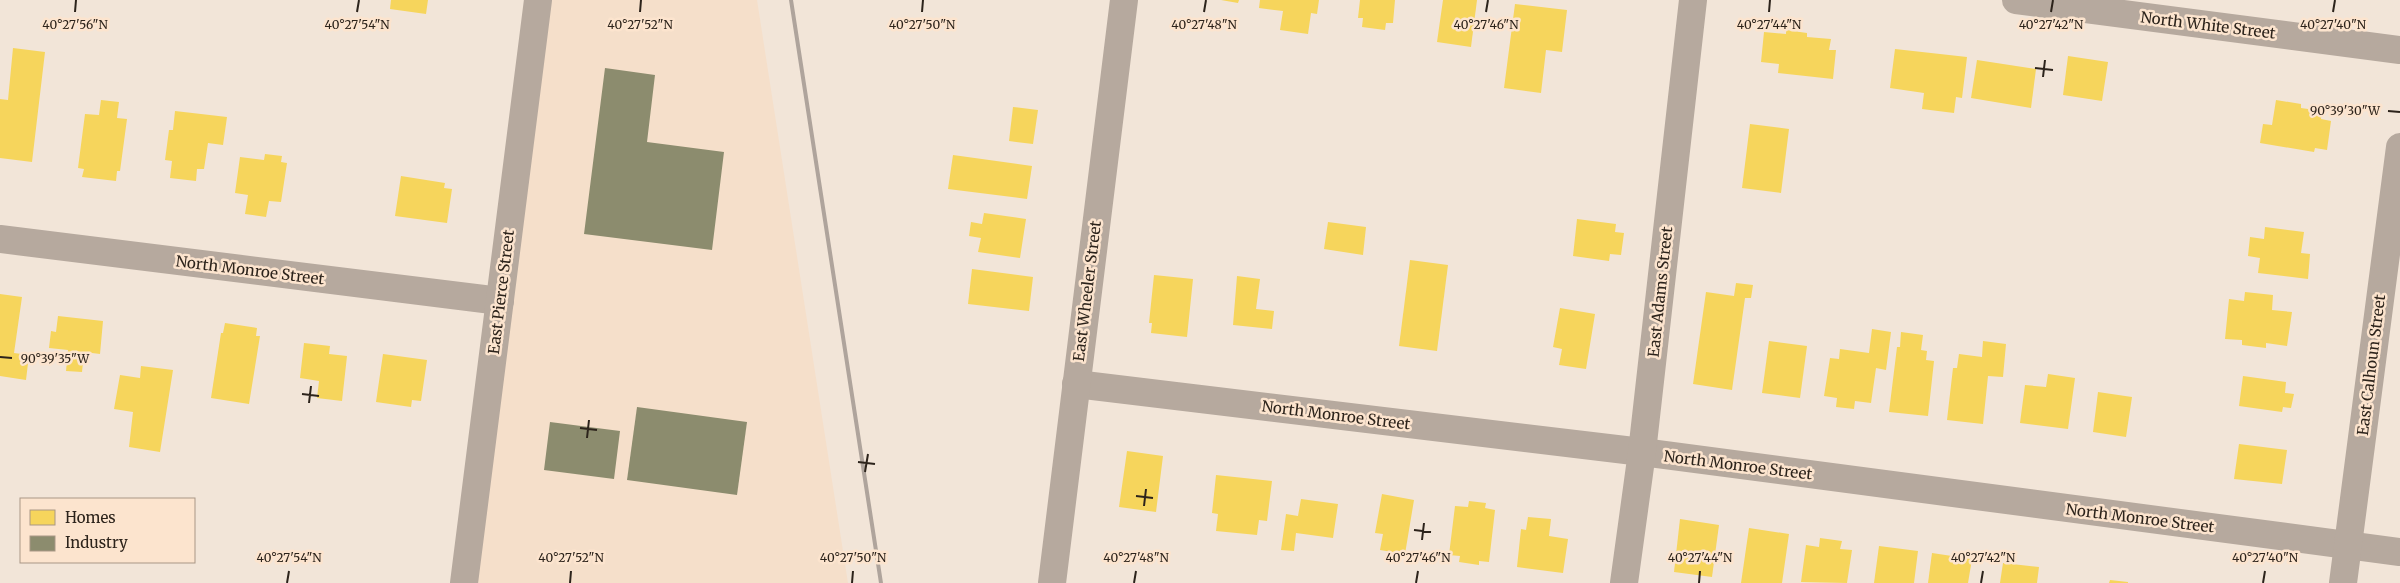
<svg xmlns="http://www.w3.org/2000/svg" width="2400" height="583" viewBox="0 0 2400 583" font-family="Merriweather,serif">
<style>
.built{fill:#f5dfca}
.homes{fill:#f6d55c}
.industry{fill:#8c8c6e}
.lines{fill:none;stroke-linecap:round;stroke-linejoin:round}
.minor{stroke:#b6a99e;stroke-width:28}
.rail{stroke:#afa49c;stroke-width:4}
.ticks{fill:none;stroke:#2c231b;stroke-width:2}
.labels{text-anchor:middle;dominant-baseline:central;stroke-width:5;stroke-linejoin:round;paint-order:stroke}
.street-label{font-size:15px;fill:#2c231b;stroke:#fce4ce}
.ticks-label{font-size:12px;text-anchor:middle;fill:#2c231b;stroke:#fce4ce;stroke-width:5;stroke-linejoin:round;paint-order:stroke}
</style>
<rect width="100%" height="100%" fill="#f2e5d8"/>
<path class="built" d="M538 0H757L848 583H464Z"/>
<g class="homes">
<path d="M391 0H428L426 14 390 9Z"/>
<path d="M1221 0H1239L1238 3Z"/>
<path d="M1260 0H1319L1317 14 1311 13 1308 34 1280 30 1283 11 1259 8Z"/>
<path d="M1360 0H1395L1393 23H1386L1385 30 1362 27 1363 18H1358Z"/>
<path d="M1443 0H1477L1471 47 1437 42Z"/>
<path d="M1515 4 1567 10 1562 52 1546 50 1541 93 1504 88Z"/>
<path d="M1786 30 1807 33V37L1831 39 1829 50H1836L1833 79 1778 73 1779 64 1761 62 1764 32 1786 34Z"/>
<path d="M13 48 45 52 32 162 0 158V99L8 100Z"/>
<path d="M1895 49 1967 57 1962 98 1956 97 1954 113 1922 109 1924 93 1890 88Z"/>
<path d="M2068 56 2108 62 2102 101 2063 95Z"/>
<path d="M1977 60 2036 69 2031 108 1971 98Z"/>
<path d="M101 100 119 102 117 118 127 119 120 171H117L116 181 82 177 84 169 78 168 85 114 99 115Z"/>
<path d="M2276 100 2301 104V108L2322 111 2321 119 2331 121 2327 150 2315 148 2314 152 2260 143 2263 124 2272 125Z"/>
<path d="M1013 107 1038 110 1033 144 1009 141Z"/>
<path d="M175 111 227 117 223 145 208 143 204 169H197L196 181 170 178 172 161 165 160 169 130H173Z"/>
<path d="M1750 124 1789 129 1781 193 1742 188Z"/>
<path d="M265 154 282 156 281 162 287 163 281 202 269 201 266 217 245 214 248 195 235 193 240 157 264 160Z"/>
<path d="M953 155 1032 166 1027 199 948 189Z"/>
<path d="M401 176 445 183 444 188 452 189 447 223 395 216Z"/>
<path d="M984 213 1026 219 1020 258 978 252 981 238 969 236 971 222 982 224Z"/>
<path d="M1577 219 1616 224 1615 232 1624 233 1621 255 1610 254 1609 261 1573 256Z"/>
<path d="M1328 222 1366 227 1363 255 1324 249Z"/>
<path d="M2265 227 2304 232 2301 253 2310 254 2308 279 2258 273 2260 258 2248 256 2250 237 2264 239Z"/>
<path d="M1410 260 1448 265 1437 351 1399 346Z"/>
<path d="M972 269 1033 277 1029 311 968 304Z"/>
<path d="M1154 275 1193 279 1187 337 1151 333 1152 323H1149Z"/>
<path d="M1237 276 1260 279 1256 309 1274 311 1272 329 1233 325Z"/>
<path d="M1736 283 1753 285 1751 298H1745L1732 390 1693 384 1706 292 1734 296Z"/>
<path d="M2245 292 2273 295 2272 310 2292 312 2287 346 2266 343V348L2242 345V340L2225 339 2229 299 2244 301Z"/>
<path d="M0 294 22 297 14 353 29 355 26 380 0 376Z"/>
<path d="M1560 308 1595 314 1586 369 1559 365 1562 349 1553 347Z"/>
<path d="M58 316 103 321 100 354 84 352 82 372 66 371 68 350 49 348 51 331 56 332Z"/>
<path d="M225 323 257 328 256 336H260L249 404 211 398 221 333H223Z"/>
<path d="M1872 329 1891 332 1886 370 1876 368 1871 403 1855 401 1854 409 1836 407 1837 398 1824 396 1830 358 1839 359 1840 349 1869 353Z"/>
<path d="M1901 332 1923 335 1921 350 1927 351 1926 360 1934 361 1928 416 1889 412 1897 347H1900Z"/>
<path d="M1769 341 1807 346 1800 398 1762 393Z"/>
<path d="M1983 341 2006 344 2003 377 1988 376 1983 424 1947 420 1953 368H1957L1959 354 1982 357Z"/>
<path d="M304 343 330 346 329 354 347 356 342 401 317 398 319 381 300 378Z"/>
<path d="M383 354 427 360 421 401 412 400 411 407 376 402Z"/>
<path d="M141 366 173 370 160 452 129 447 133 412 114 409 120 375 140 378Z"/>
<path d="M2048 374 2075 378 2068 429 2020 423 2025 385 2046 387Z"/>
<path d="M2243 376 2286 382 2285 393 2294 394 2291 408 2283 407 2282 412 2239 406Z"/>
<path d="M2098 392 2132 397 2126 437 2093 432Z"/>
<path d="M2239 444 2287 450 2282 484 2234 479Z"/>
<path d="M1127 451 1163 456 1156 512 1119 507Z"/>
<path d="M1216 475 1272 481 1267 521 1259 520 1257 535 1216 531 1218 514 1212 513Z"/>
<path d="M1382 494 1414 500 1405 554 1380 550 1383 534 1375 533Z"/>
<path d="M1301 499 1338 504 1333 538 1296 533 1294 551 1281 550 1286 514 1298 516Z"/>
<path d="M1469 501 1486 503 1485 508 1495 510 1489 562 1479 561V565L1459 562 1460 556 1449 555 1455 506 1468 507Z"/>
<path d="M1528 517 1551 519 1549 536 1568 539 1563 573 1517 567 1521 529 1526 530Z"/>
<path d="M1680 519 1719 525 1712 577 1674 572Z"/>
<path d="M1749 528 1789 534 1782 583H1741Z"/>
<path d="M1820 538 1842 541 1840 549 1852 550 1847 583 1801 582 1806 545 1819 547Z"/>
<path d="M1879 546 1918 551 1914 583H1874Z"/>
<path d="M1932 553 1972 559 1968 583H1928Z"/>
<path d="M2003 563 2039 567 2037 583H2000Z"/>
<path d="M2110 580 2128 582V583H2109Z"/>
</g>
<g class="industry">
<path d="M605 68 655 75 647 142 724 152 712 250 584 234Z"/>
<path d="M637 407 747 422 737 495 627 480Z"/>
<path d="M550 422 620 431 614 479 544 470Z"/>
</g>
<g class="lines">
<g class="minor">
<path d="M2016 0 2400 50"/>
<path d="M0 239 500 301"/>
<path d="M1076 384 1642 452 2400 552"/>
<path d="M464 583 538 0"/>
<path d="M1052 583 1124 0"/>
<path d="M1624 583 1642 452 1693 0"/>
<path d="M2343 583 2400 147"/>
</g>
<path class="rail" d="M791 0 881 583"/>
</g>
<path class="ticks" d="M75 12 76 0M357 12 359 0M640 12 641 0M922 12 923 0M1204 12 1206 0M1486 12 1488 0M1769 12 1770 0M2051 12 2053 0M2333 12 2335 0M2035 68 2053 70M2043 77 2045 60M2388 111 2400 112M0 357 12 358M302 394 319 396M309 403 311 386M580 428 597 430M587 438 589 420M858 462 875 464M865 472 868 454M1136 496 1153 498M1144 506 1146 489M1414 530 1431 532M1422 540 1424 523M287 583 289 571M570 583 571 571M852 583 853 571M1134 583 1136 571M1416 583 1418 571M1699 583 1700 571M1981 583 1983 571M2263 583 2265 571"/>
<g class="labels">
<g class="street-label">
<text transform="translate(2208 25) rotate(7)">North White Street</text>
<text transform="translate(250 270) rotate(7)">North Monroe Street</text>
<text transform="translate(1087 291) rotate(-83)">East Wheeler Street</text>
<text transform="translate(501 292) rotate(-83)">East Pierce Street</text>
<text transform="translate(1660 292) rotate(-84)">East Adams Street</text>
<text transform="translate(2371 365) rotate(-83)">East Calhoun Street</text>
<text transform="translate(1336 415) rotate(7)">North Monroe Street</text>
<text transform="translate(1738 465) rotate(7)">North Monroe Street</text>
<text transform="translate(2140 518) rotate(7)">North Monroe Street</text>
</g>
</g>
<g class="ticks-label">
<text x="75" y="29">40°27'56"N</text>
<text x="357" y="29">40°27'54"N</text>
<text x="640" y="29">40°27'52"N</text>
<text x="922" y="29">40°27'50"N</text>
<text x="1204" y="29">40°27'48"N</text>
<text x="1486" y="29">40°27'46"N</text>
<text x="1769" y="29">40°27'44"N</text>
<text x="2051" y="29">40°27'42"N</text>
<text x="2333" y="29">40°27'40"N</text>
<text x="2345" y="115">90°39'30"W</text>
<text x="55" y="363">90°39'35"W</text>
<text x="289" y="562">40°27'54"N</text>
<text x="571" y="562">40°27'52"N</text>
<text x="853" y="562">40°27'50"N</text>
<text x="1136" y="562">40°27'48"N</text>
<text x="1418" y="562">40°27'46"N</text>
<text x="1700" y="562">40°27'44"N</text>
<text x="1983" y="562">40°27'42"N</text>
<text x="2265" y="562">40°27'40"N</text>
</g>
<rect x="20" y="498" width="175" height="65" fill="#fce4ce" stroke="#a99786"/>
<rect x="30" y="510" width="25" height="15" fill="#f6d55c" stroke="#a99786"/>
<text x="65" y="523" font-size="15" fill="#2c231b">Homes</text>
<rect x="30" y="536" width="25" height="15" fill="#8c8c6e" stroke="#a99786"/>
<text x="65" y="548" font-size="15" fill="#2c231b">Industry</text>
</svg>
